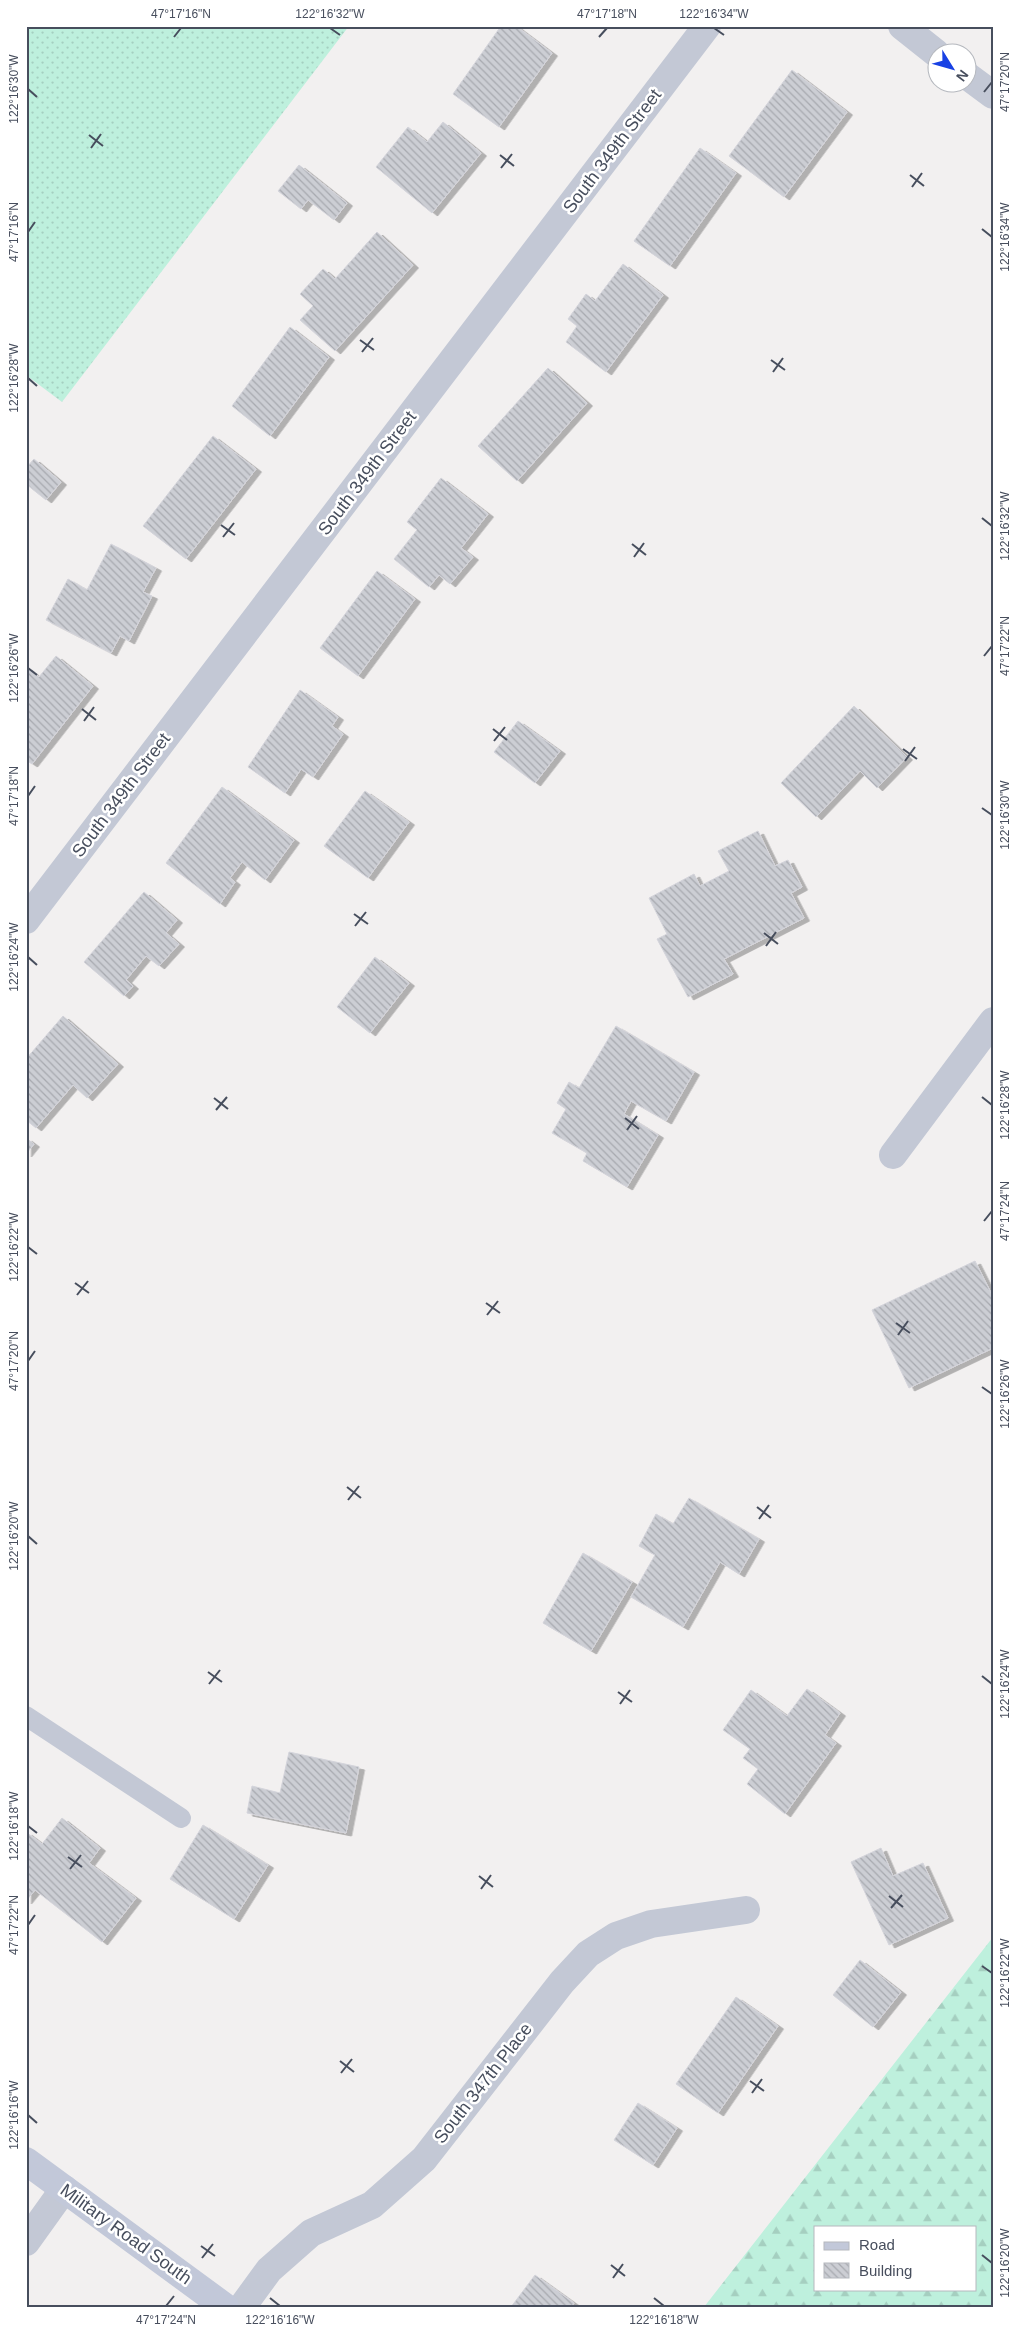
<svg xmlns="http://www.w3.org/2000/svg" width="1019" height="2333" viewBox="0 0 1019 2333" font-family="Arial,sans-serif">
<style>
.grass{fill:url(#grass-dots)}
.forest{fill:url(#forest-firs);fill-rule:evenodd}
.building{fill:url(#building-back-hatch);stroke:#d4d4db;filter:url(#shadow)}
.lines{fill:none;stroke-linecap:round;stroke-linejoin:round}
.service{stroke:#c3c8d5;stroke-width:20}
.minor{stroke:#c3c8d5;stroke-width:28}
.secondary{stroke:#c2c8d9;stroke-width:28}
.ticks{fill:none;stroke:#474e5d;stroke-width:2}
.labels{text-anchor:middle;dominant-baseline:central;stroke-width:5;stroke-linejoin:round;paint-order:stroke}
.street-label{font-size:18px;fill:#474e5d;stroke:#fff}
.neatline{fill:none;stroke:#474e5d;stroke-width:2}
.ticks-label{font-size:12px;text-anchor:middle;fill:#474e5d}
</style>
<defs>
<pattern id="grass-dots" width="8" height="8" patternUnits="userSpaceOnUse" patternTransform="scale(1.25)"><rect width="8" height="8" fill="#bef0dd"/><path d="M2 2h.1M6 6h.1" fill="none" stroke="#a5cfc0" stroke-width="1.8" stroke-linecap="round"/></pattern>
<pattern id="forest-firs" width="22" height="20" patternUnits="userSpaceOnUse" patternTransform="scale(1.25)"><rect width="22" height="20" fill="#bef0dd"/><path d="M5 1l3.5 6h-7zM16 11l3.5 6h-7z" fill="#a5cfc0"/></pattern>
<pattern id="building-back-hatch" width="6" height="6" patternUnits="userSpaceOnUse" patternTransform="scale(1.25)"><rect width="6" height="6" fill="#ccced4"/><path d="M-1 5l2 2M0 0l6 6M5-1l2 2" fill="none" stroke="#a7a9af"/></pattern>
<filter id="shadow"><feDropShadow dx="5.5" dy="3" stdDeviation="0" flood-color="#0004"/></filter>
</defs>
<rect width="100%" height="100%" fill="#f2f0f0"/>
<path class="grass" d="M26 26H349L62 402 26 375Z"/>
<path class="forest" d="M993 1937V2307H704ZM815 2227H975V2289H815Z"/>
<g class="building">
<path d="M501 26H516L552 53 499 127 453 94Z"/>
<path d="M792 70 847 112 784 197 729 156Z"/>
<path d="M443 122 481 153 432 213 376 167 408 127 427 142Z"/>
<path d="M700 148 736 173 670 266 634 241Z"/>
<path d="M299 165 347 203 334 220 308 200 301 209 278 191Z"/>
<path d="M377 232 413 265 335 351 300 320 313 306 300 294 323 269 335 279Z"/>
<path d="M623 264 663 295 606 372 566 342 577 326 568 319 586 294 595 301Z"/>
<path d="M290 327 329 357 270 436 232 406Z"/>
<path d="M548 368 587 403 517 481 478 446Z"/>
<path d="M213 436 256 469 186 559 143 526Z"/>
<path d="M34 459 61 482 46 500 26 484V468Z"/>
<path d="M441 478 488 514 461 548 473 557 450 584 439 575 429 587 394 559 417 530 407 522Z"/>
<path d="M111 544 156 568 143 592 152 596 129 641 120 636 111 653 46 620 68 579 87 590Z"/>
<path d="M377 571 415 599 358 676 320 648Z"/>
<path d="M56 656 93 686 32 764 26 760V667L39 677Z"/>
<path d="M300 690 338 717 332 726 343 734 313 777 301 769 285 793 248 767Z"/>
<path d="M854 706 907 757 877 788 860 771 816 817 781 783Z"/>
<path d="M518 721 560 751 535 783 494 752Z"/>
<path d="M222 787 294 840 265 880 242 862 230 878 235 882 220 904 166 863Z"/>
<path d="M365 791 409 822 368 878 324 846Z"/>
<path d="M758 831 775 866 788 860 802 887 791 893 804 918 724 959 733 974 688 997 657 939 667 934 649 898 694 874 700 886 729 871 718 851Z"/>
<path d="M144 892 177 920 166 933 179 944 159 966 146 956 126 980 133 986 124 996 84 962Z"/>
<path d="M375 957 409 983 370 1033 337 1007Z"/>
<path d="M63 1016 118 1064 87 1098 73 1085 36 1128 26 1120V1059Z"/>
<path d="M616 1026 694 1072 666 1121 631 1101 624 1114 658 1135 627 1187 583 1161 587 1153 552 1133 566 1109 557 1103 569 1082 579 1088Z"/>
<path d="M26 1138 34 1144 26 1154Z"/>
<path d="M975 1261 993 1297V1348L909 1388 872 1310Z"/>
<path d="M689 1498 759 1539 739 1574 720 1562 683 1627 631 1597 655 1555 639 1546 656 1514 673 1524Z"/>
<path d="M583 1553 632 1582 591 1651 543 1623Z"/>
<path d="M807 1689 840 1713 825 1735 836 1743 785 1814 747 1784 758 1769 743 1758 750 1749 723 1730 751 1690 787 1716Z"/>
<path d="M289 1752 359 1767 346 1833 247 1813 252 1786 280 1793Z"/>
<path d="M62 1818 100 1848 89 1863 136 1898 102 1942 35 1890 26 1901V1832L42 1844Z"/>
<path d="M203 1825 268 1865 234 1919 170 1879Z"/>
<path d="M881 1848 893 1876 923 1863 948 1918 889 1945 851 1862Z"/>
<path d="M860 1960 901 1992 873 2027 833 1995Z"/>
<path d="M736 1997 778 2026 718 2113 676 2084Z"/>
<path d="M638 2103 677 2128 653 2165 614 2140Z"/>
<path d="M535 2275 574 2303 571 2307H511Z"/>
</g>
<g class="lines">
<path class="service" d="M26 1716 181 1818"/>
<g class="minor">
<path d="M902 26 936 53"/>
<path d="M966 75 993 95"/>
<path d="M26 920 707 26"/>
<path d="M893 1155 993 1021"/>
<path d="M26 2242 64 2189"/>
<path d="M242 2307 269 2270 311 2233 372 2205 424 2159 562 1982 588 1954 616 1936 651 1924 746 1910"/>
</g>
<path class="secondary" d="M26 2161 225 2307"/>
</g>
<path class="ticks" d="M330 28 340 35M714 28 724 35M174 37 181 28M599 37 607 28M28 89 37 97M984 92 992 82M89 135 103 146M91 148 101 134M500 155 514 166M501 168 512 154M910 175 924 186M912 187 922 173M982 229 992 237M28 232 35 222M360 340 374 350M362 352 373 338M771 360 785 370M773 372 783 358M28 378 37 386M982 518 992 526M221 525 235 535M223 537 234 523M632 544 646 555M634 557 644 543M984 656 992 646M28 668 37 675M82 709 96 720M84 721 94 707M493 729 507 740M494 741 505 727M903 749 917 759M905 761 915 747M28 796 35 786M982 808 992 815M354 914 368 924M355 926 366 912M764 933 778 944M766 946 776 932M28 957 37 965M982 1097 992 1105M214 1098 228 1109M216 1110 227 1097M625 1118 639 1129M627 1130 637 1116M984 1221 992 1211M28 1247 37 1254M75 1283 89 1293M77 1295 88 1281M486 1303 500 1313M487 1315 498 1301M896 1323 910 1333M898 1335 908 1321M28 1361 35 1351M982 1387 992 1394M347 1487 361 1498M348 1500 359 1486M757 1507 771 1518M759 1519 769 1505M28 1536 37 1544M208 1672 222 1682M982 1676 992 1684M209 1684 220 1670M618 1692 632 1702M620 1704 630 1690M28 1826 37 1833M68 1857 82 1867M70 1869 81 1855M479 1876 493 1887M481 1889 491 1875M889 1896 903 1907M891 1908 902 1895M28 1925 35 1915M982 1966 992 1973M340 2061 354 2072M341 2073 352 2059M750 2081 764 2091M752 2093 762 2079M28 2115 37 2123M201 2246 215 2256M982 2255 992 2263M202 2258 213 2244M611 2265 625 2276M613 2278 623 2264M270 2298 280 2306M654 2298 664 2306M166 2306 174 2296"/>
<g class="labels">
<g class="street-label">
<text transform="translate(612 151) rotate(-53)">South 349th Street</text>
<text transform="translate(367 473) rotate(-53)">South 349th Street</text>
<text transform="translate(121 795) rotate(-53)">South 349th Street</text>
<text transform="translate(483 2083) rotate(-52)">South 347th Place</text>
<text transform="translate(126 2234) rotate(36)">Military Road South</text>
</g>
</g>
<rect width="1019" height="2333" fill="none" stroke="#ffffff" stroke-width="55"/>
<rect x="814" y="2226" width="162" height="65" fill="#ffffff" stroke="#b5b8be"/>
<rect x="824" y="2242" width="25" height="8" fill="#c2c8d9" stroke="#b5b8be"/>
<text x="859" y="2250" font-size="15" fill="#474e5d">Road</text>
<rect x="824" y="2263" width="25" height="15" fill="url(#building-back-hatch)" stroke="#b5b8be"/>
<text x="859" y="2276" font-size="15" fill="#474e5d">Building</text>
<g transform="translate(952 68) rotate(127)"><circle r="24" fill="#ffffff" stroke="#b5b8be"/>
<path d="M0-4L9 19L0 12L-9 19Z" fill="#1841e4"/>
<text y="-8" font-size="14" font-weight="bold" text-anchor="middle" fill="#474e5d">N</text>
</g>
<rect x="28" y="28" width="964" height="2278" class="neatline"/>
<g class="ticks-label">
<text x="181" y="18">47°17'16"N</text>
<text x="330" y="18">122°16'32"W</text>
<text x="607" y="18">47°17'18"N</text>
<text x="714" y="18">122°16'34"W</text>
<text transform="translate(1005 82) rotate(-90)" y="4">47°17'20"N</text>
<text transform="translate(14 89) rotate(-90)" y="4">122°16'30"W</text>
<text transform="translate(14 232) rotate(-90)" y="4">47°17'16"N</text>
<text transform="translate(1005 237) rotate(-90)" y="4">122°16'34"W</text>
<text transform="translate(14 378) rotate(-90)" y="4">122°16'28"W</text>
<text transform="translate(1005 526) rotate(-90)" y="4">122°16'32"W</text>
<text transform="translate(1005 646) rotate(-90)" y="4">47°17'22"N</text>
<text transform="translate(14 668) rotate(-90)" y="4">122°16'26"W</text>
<text transform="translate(14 796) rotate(-90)" y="4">47°17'18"N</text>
<text transform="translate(1005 815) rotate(-90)" y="4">122°16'30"W</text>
<text transform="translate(14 957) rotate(-90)" y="4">122°16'24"W</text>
<text transform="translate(1005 1105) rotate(-90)" y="4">122°16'28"W</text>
<text transform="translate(1005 1211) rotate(-90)" y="4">47°17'24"N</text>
<text transform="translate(14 1247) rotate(-90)" y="4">122°16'22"W</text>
<text transform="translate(14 1361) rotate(-90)" y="4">47°17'20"N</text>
<text transform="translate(1005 1394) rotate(-90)" y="4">122°16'26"W</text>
<text transform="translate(14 1536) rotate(-90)" y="4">122°16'20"W</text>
<text transform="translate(1005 1684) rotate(-90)" y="4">122°16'24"W</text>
<text transform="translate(14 1826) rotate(-90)" y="4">122°16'18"W</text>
<text transform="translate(14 1925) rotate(-90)" y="4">47°17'22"N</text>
<text transform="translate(1005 1973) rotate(-90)" y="4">122°16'22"W</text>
<text transform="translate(14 2115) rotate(-90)" y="4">122°16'16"W</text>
<text transform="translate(1005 2263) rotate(-90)" y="4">122°16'20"W</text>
<text x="166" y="2324">47°17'24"N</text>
<text x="280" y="2324">122°16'16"W</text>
<text x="664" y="2324">122°16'18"W</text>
</g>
</svg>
